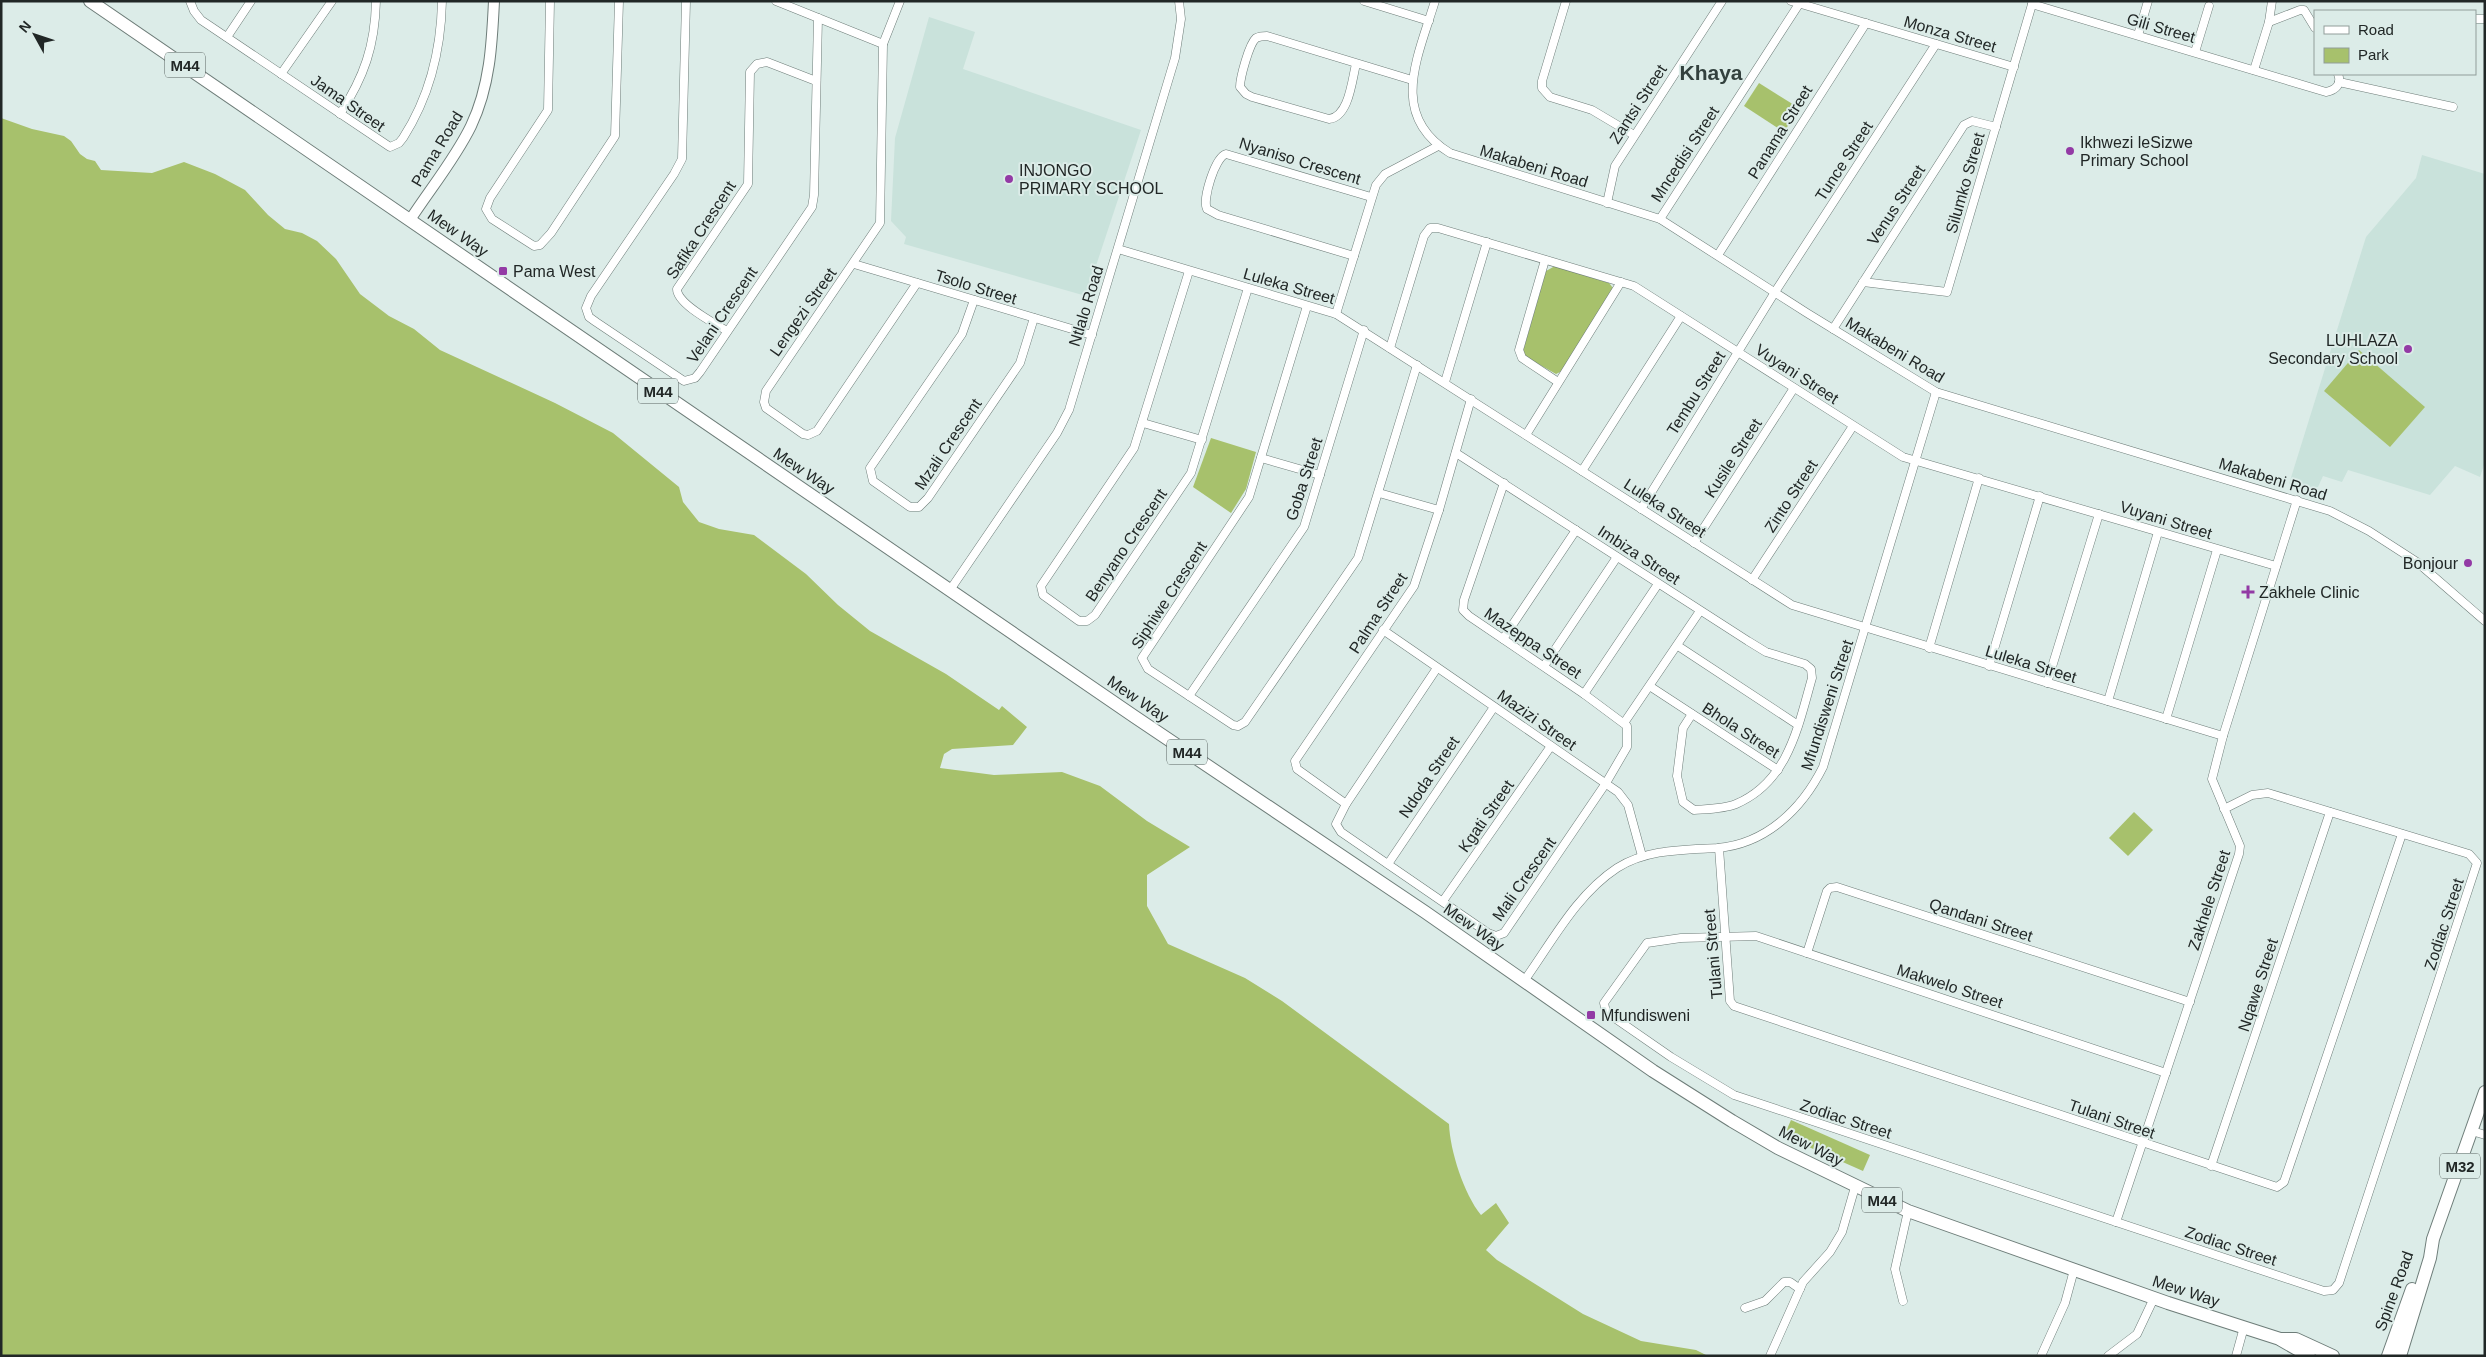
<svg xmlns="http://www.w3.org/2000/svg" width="2486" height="1357" viewBox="0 0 2486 1357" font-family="Arial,sans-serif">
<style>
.built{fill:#c9e2db}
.green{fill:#a7c16c}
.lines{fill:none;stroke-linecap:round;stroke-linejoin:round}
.minor-casing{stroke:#6e7d79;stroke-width:9}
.tertiary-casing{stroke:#6e7d79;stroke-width:12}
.primary-casing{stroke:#6e7d79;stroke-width:14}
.minor{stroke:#fff;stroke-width:8}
.tertiary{stroke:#fff;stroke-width:10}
.primary{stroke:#fff;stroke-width:12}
.poi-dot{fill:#933aa5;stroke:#dcece8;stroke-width:2}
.labels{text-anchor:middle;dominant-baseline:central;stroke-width:4;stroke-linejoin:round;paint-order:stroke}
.shield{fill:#dcece8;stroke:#596260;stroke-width:1}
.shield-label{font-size:15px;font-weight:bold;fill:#212726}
.street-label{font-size:16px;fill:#212726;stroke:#dcece8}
.poi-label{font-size:16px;fill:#212726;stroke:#dcece8;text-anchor:start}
.district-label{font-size:21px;font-weight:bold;fill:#33413e;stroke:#dcece8}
</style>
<rect width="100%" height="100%" fill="#dcece8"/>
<g class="built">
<path d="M929 17 975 32 963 69 1141 130 1086 296 904 244 906 237 891 221 895 138Z"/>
<path d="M2422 155 2485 174V462L2480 477 2455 466 2430 495 2348 470 2342 482 2323 476 2318 487 2306 491 2289 484 2366 237 2416 178Z"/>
</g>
<g class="green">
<path d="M1759 83 1799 108 1784 132 1744 106Z"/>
<path d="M1 118 32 129 64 136 71 141 80 154 87 159 95 161 101 170 152 173 184 162 215 174 245 190 268 215 285 229 302 233 317 241 336 259 360 294 389 316 414 329 440 350 555 403 613 433 679 487 683 502 699 522 719 529 754 535 806 574 838 605 870 631 946 674 999 710 1002 706 1027 727 1013 745 952 749 944 754 940 768 994 775 1062 772 1100 786 1147 821 1190 847 1147 875V906L1168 944 1245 978 1282 1001 1449 1124C1450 1151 1464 1194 1481 1215L1496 1203 1509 1223 1486 1250 1497 1260 1583 1314 1641 1341 1696 1350 1708 1356H1Z"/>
<path d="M1555 266 1609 283 1613 288 1562 371 1556 374 1526 357 1523 351 1546 271Z"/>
<path d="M2359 350 2425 407 2390 447 2324 391Z"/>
<path d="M1211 438 1256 452 1246 489 1231 513 1193 487Z"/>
<path d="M2134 812 2153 830 2128 856 2109 838Z"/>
<path d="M1791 1120 1870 1155 1863 1171 1784 1136Z"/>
</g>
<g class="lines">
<g class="minor-casing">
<g id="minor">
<path d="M190 1 194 11 201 20 390 147 399 143 403 138C430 96 441 51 442 1"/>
<path d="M550 1 548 110 490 198 486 209 492 219 534 246 540 245 551 233 615 136 619 1"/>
<path d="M686 1 682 159 674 174 591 296 586 308 589 317 596 322 684 381 695 378 700 372 812 207 814 195 818 18"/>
<path d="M776 1 883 44"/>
<path d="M900 1 883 44 880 223 766 391 764 402 766 408 803 434 808 435 817 431 917 283"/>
<path d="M1364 1 1429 21"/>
<path d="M1435 1C1418 57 1388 115 1450 153L1660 219 1807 313 1936 392 2330 511 2369 531 2417 562 2485 621"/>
<path d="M1566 1 1542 81V88L1550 97 1592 110 1634 135"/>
<path d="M1791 1 2014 67"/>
<path d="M2032 4 2326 92C2336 90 2342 84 2338 74"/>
<path d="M2475 19H2485"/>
<path d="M2269 22 2300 10H2304L2315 28"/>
<path d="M2138 35 2148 1"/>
<path d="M227 37 251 1"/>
<path d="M2195 52 2209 6"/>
<path d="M1356 64C1352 80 1349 117 1329 119L1252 97 1246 94 1240 87C1240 78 1249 44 1256 38 1260 36 1263 36 1267 36L1412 80"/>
<path d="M2254 70 2269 22 2272 1"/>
<path d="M281 74 332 1"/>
<path d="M2339 82 2453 107"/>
<path d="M340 114C364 77 375 46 376 1"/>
<path d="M1607 203 1615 166 1722 1"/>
<path d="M1660 219 1799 4"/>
<path d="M1118 249 1336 314 1792 605 2223 736"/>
<path d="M1718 255 1866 23"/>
<path d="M1354 256 1218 215 1207 209C1202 200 1215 157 1226 154L1371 197"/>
<path d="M1545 260 1519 350 1522 358 1558 382"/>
<path d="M854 264 1092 335"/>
<path d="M1189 271 1134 448 1041 586 1043 595 1079 621H1087L1095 615 1191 473 1248 288"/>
<path d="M1863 282 1947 292 2033 1"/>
<path d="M974 300 962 334 870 468 873 481 910 507H919L928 498 1020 363 1034 318"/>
<path d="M1307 306 1249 497 1142 658 1148 669 1233 725 1238 726 1245 722 1358 558 1417 365"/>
<path d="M1336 314 1376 185 1385 174 1438 146"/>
<path d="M1833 329 1964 125 1972 121 1996 127"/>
<path d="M727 331C714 323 677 304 677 289L748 184 750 72 757 64 767 62 816 81"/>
<path d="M1390 348 1424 236 1430 228H1438L1634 286 1903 457 2276 566"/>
<path d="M1445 382 1487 242"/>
<path d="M1143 423 1202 440"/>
<path d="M1526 435 1621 282"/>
<path d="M1456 453 1748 641 1766 652 1805 664 1811 669 1812 678C1798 727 1788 782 1736 804 1724 809 1707 809 1694 810L1683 802 1677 776 1683 728 1692 714"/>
<path d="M1261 458 1320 475"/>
<path d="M1582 471 1681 316"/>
<path d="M1379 493 1439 510"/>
<path d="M1641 509 1775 292 1936 44"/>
<path d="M1694 543 1794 388"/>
<path d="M1752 580 1853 426"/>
<path d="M950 590 1057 433 1069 410 1175 58 1181 19 1179 1"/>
<path d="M1383 630 1618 792 1628 805 1642 856"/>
<path d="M1503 639 1576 530"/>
<path d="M1678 646 1798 725"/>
<path d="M1929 648 1979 478"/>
<path d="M1544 666 1617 557"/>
<path d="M1989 666 2040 496"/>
<path d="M1437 668 1346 804 1336 824 1341 832 1488 933 1496 936 1504 933 1606 783 1627 747V726L1584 694 1469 616 1463 610 1464 600 1504 483"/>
<path d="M2047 683 2099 514"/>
<path d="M1651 687 1778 770"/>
<path d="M1584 694 1658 584"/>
<path d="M1189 696 1304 527 1364 330"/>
<path d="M2108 701 2158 532"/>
<path d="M2166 719 2217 550"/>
<path d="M1624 723 1700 611"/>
<path d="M1346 804 1297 769 1295 761 1414 586 1439 510 1471 399"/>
<path d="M1719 848 1730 1001 1734 1006 2277 1187 2284 1182 2402 834"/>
<path d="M1388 864 1494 707"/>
<path d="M1443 901 1551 746"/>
<path d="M1807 953 1827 891 1830 888 1837 887 2190 1002"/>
<path d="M1524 981C1552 942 1576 895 1617 868 1647 849 1683 850 1717 848 1766 844 1802 809 1823 767L1936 392"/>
<path d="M2166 1073 1756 936 1681 938 1647 943 1604 1003 1606 1012 1671 1057 1734 1095 2324 1291 2333 1290 2339 1283 2477 863 2469 854 2268 793 2252 795 2224 809"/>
<path d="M2472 1131 2485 1135"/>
<path d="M2211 1166 2330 812"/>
<path d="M2116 1222 2239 854 2240 846 2212 779 2223 736 2297 500"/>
<path d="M1903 1301 1895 1269 1908 1211"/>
<path d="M1745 1308 1765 1301 1784 1282H1790L1800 1289"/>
<path d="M1770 1356 1803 1282 1830 1252 1842 1232 1855 1187"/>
<path d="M2041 1356 2065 1303 2074 1270"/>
<path d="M2108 1356 2137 1334 2154 1298"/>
<path d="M2236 1356 2244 1327"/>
</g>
</g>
<g class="tertiary-casing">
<path id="tertiary" d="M410 220C430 189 455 159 471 126 490 86 492 44 494 1"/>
</g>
<g class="primary-casing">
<g id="primary">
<path d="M90 1 1135 717 1425 912 1653 1071 1732 1121 1778 1148 1908 1211 2168 1303 2280 1339H2296L2333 1356"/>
<path d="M2281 1340 2309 1356"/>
<path d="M2388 1356 2412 1289"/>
<path d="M2400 1356 2430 1258 2433 1239 2485 1092"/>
</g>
</g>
<use href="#minor" class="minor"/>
<use href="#tertiary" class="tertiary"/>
<use href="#primary" class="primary"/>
</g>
<g class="poi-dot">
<circle cx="2070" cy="151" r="5"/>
<circle cx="1009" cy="179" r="5"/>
<rect x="498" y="266" width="10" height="10" rx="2.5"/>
<circle cx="2408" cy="349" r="5"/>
<circle cx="2468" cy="563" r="5"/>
<path d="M2245.5 584.5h5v5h5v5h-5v5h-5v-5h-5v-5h5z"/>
<rect x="1586" y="1010" width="10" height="10" rx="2.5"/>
</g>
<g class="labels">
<g class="shield">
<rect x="165" y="52.5" width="40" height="25" rx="4"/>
<rect x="638" y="378.5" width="40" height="25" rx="4"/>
<rect x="1167" y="739.5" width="40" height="25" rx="4"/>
<rect x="2440" y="1153.5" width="40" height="25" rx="4"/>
<rect x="1862" y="1187.5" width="40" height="25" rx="4"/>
</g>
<g class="shield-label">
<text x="185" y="65">M44</text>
<text x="658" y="391">M44</text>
<text x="1187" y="752">M44</text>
<text x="2460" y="1166">M32</text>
<text x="1882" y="1200">M44</text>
</g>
<g class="street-label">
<text transform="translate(2161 28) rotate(16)">Gili Street</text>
<text transform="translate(1950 34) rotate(16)">Monza Street</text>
<text transform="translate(348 103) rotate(35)">Jama Street</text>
<text transform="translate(1638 104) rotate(-57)">Zantsi Street</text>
<text transform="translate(1780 132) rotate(-58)">Panama Street</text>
<text transform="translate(437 149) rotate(-59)">Pama Road</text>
<text transform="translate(1685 154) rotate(-57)">Mncedisi Street</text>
<text transform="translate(1300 161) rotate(17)">Nyaniso Crescent</text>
<text transform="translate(1844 161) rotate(-57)">Tunce Street</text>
<text transform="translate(1534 166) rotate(17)">Makabeni Road</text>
<text transform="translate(1965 183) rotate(-74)">Silumko Street</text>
<text transform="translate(1896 205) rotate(-57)">Venus Street</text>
<text transform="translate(701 230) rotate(-57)">Safika Crescent</text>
<text transform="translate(458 233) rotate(35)">Mew Way</text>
<text transform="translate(1289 286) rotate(16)">Luleka Street</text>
<text transform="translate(976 287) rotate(17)">Tsolo Street</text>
<text transform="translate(1086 306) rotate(-73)">Ntlalo Road</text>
<text transform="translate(803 312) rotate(-55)">Lengezi Street</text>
<text transform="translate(722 315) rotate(-56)">Velani Crescent</text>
<text transform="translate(1895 350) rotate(31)">Makabeni Road</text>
<text transform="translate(1797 374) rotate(33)">Vuyani Street</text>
<text transform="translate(1696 393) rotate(-58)">Tembu Street</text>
<text transform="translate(948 444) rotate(-56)">Mzali Crescent</text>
<text transform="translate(1733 458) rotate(-57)">Kusile Street</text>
<text transform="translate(804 471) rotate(34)">Mew Way</text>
<text transform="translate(1304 479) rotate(-72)">Goba Street</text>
<text transform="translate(2273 479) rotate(17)">Makabeni Road</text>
<text transform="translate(1791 496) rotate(-57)">Zinto Street</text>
<text transform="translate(1665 508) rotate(33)">Luleka Street</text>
<text transform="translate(2166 520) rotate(17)">Vuyani Street</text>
<text transform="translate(1126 545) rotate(-56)">Benyano Crescent</text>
<text transform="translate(1639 555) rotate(33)">Imbiza Street</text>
<text transform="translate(1169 595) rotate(-57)">Siphiwe Crescent</text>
<text transform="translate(1378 613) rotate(-57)">Palma Street</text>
<text transform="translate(1533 643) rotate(34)">Mazeppa Street</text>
<text transform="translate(2031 664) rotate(17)">Luleka Street</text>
<text transform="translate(1138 699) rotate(34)">Mew Way</text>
<text transform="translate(1827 705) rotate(-72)">Mfundisweni Street</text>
<text transform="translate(1537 720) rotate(35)">Mazizi Street</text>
<text transform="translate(1741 730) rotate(33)">Bhola Street</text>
<text transform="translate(1429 777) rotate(-56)">Ndoda Street</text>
<text transform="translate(1486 816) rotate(-55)">Kgati Street</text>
<text transform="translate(1524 879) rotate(-55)">Mali Crescent</text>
<text transform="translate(2209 900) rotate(-72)">Zakhele Street</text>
<text transform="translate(1981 920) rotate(18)">Qandani Street</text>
<text transform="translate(2444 924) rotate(-72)">Zodiac Street</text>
<text transform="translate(1474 927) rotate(35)">Mew Way</text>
<text transform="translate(1713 954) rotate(-95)">Tulani Street</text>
<text transform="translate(2258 985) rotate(-72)">Nqawe Street</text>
<text transform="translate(1950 986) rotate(18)">Makwelo Street</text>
<text transform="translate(1846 1119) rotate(18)">Zodiac Street</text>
<text transform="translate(2112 1119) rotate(19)">Tulani Street</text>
<text transform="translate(1811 1146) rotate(27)">Mew Way</text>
<text transform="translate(2231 1246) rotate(18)">Zodiac Street</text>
<text transform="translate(2186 1291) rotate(18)">Mew Way</text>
<text transform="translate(2394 1291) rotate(-70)">Spine Road</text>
</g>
<g class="poi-label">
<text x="2080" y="142">Ikhwezi leSizwe<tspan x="2080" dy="18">Primary School</tspan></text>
<text x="1019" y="170">INJONGO<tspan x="1019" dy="18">PRIMARY SCHOOL</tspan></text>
<text x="513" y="271">Pama West</text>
<text x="2398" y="340" text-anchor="end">LUHLAZA<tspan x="2398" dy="18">Secondary School</tspan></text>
<text x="2458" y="563" text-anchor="end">Bonjour</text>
<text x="2259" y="592">Zakhele Clinic</text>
<text x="1601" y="1015">Mfundisweni</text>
</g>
<g class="district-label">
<text x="1711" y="72">Khaya</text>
</g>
</g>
<rect width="2486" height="1357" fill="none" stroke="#212726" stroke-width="5"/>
<rect x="2314" y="10" width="162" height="65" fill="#dcece8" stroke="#919d9a"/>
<rect x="2324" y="26" width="25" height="8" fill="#ffffff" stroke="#919d9a"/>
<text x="2358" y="35" font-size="15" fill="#212726">Road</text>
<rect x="2324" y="48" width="25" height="15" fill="#a7c16c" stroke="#919d9a"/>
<text x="2358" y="60" font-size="15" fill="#212726">Park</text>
<g transform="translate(35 35) rotate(310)" stroke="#dcece8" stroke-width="4" paint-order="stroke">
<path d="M0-4L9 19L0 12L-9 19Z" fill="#212726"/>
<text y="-8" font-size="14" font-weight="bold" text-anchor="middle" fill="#212726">N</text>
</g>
</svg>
